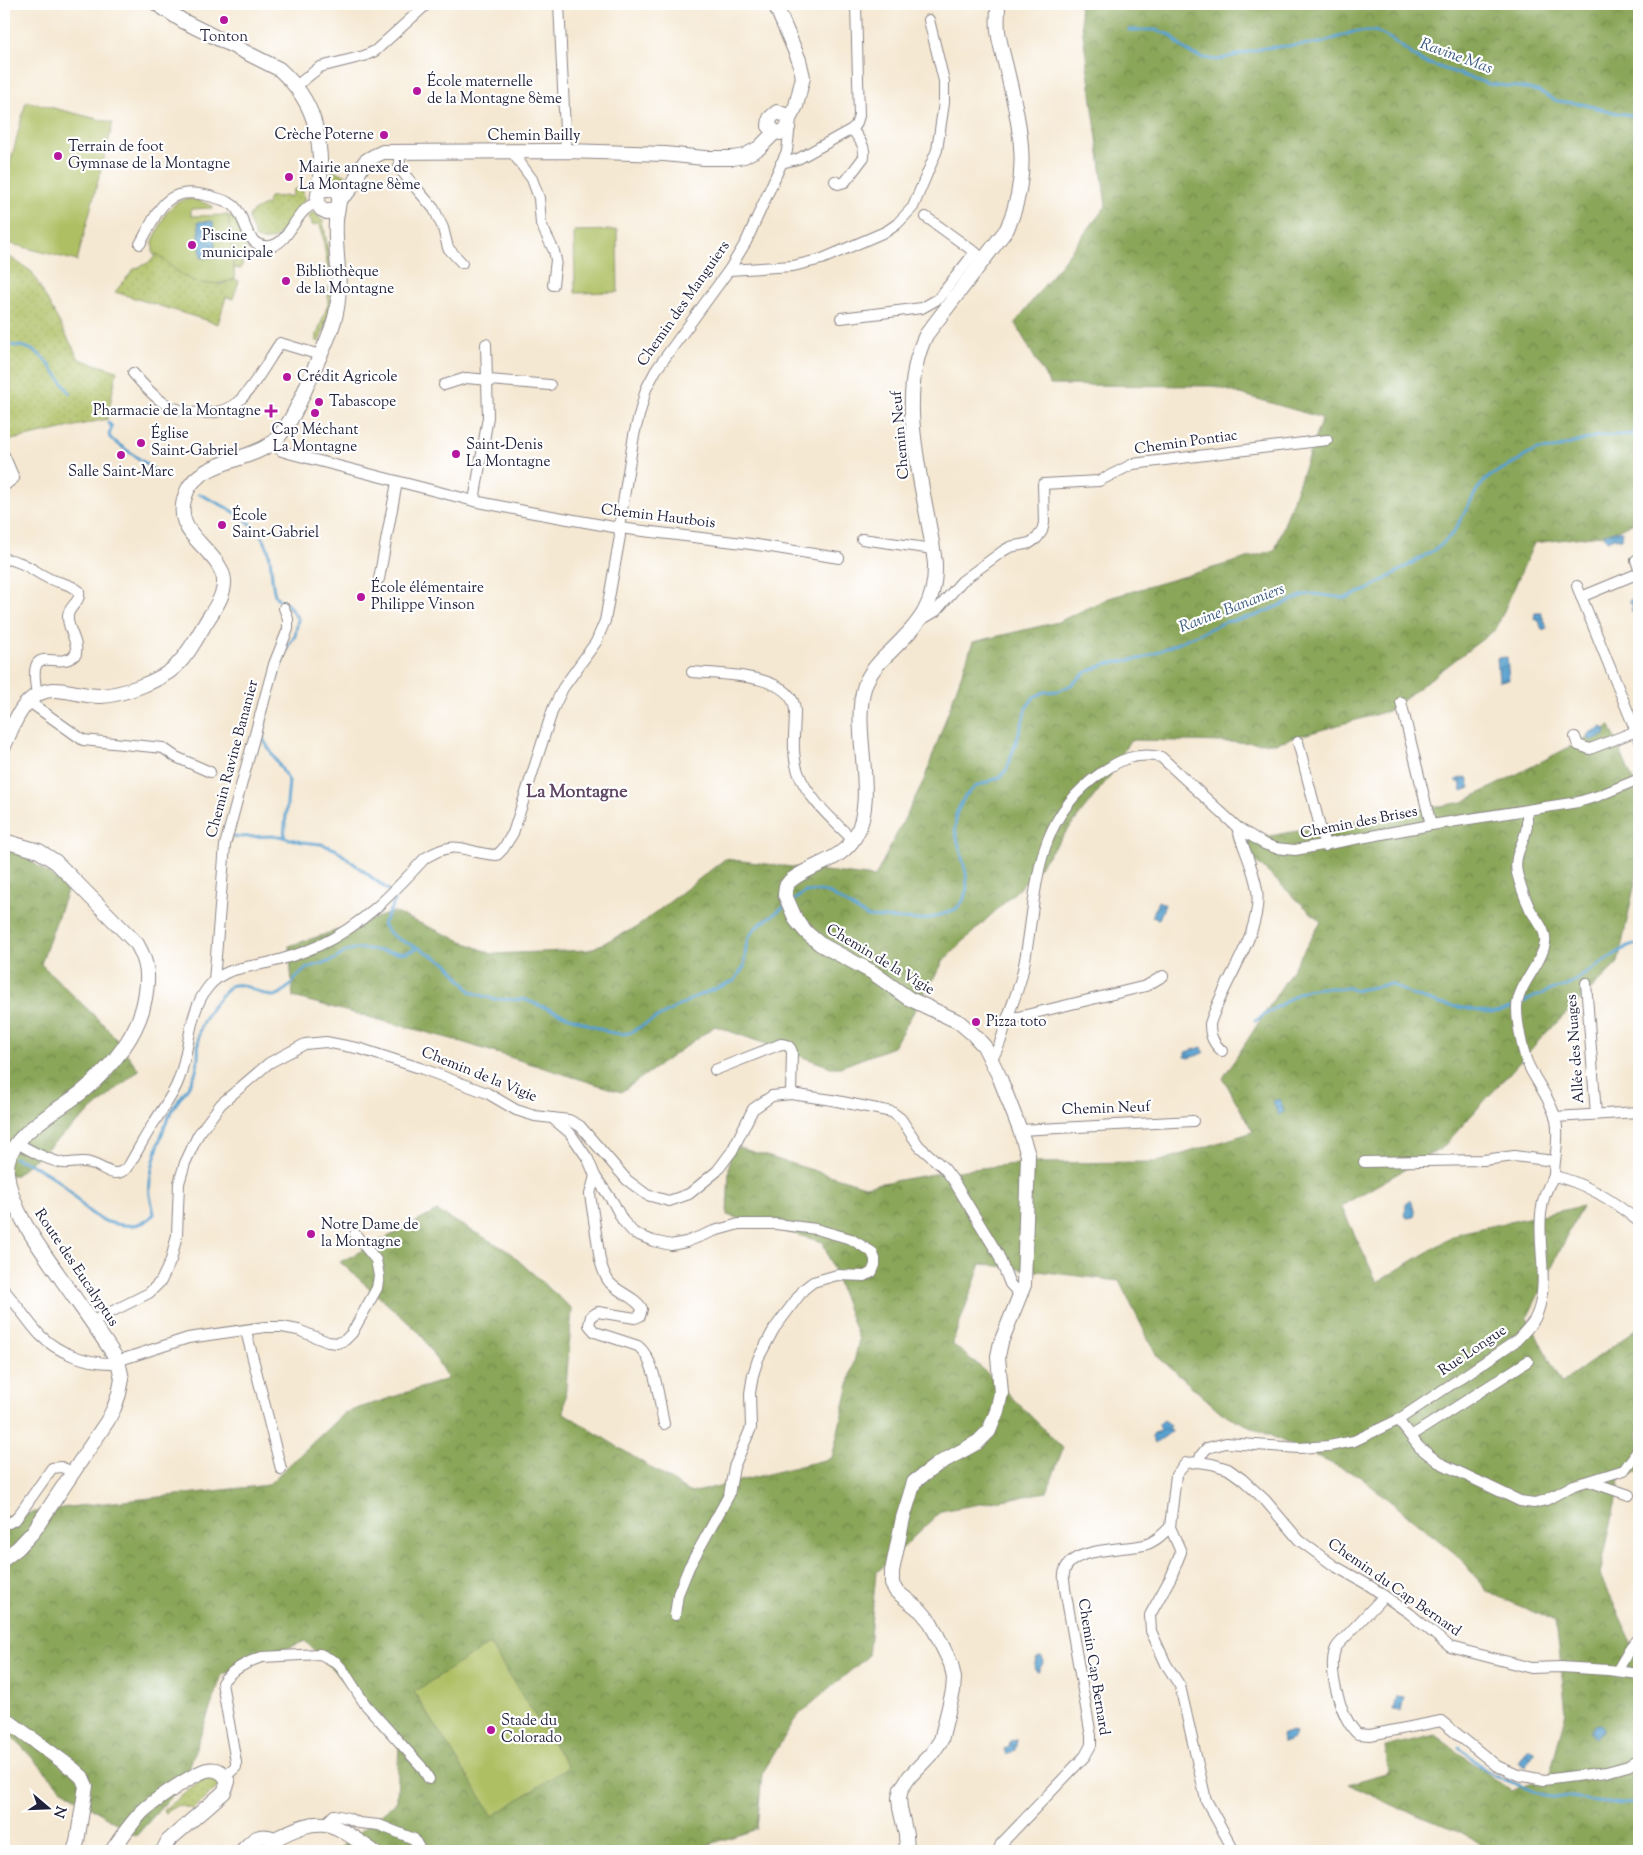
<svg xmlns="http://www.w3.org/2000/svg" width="1643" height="1855" viewBox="0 0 1643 1855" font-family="'Sorts Mill Goudy',serif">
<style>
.grass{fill:url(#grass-dots);stroke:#68704f}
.forest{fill:url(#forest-crowns);stroke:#56644a}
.garden{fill:#aebf63;stroke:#68704f}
.water{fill:url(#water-waves);stroke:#3d6285}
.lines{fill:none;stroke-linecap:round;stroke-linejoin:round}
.stream{stroke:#58a1cf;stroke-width:3}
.street-casing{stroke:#8c8586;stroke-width:12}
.secondary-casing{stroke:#8c8586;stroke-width:16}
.street{stroke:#fff;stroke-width:10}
.secondary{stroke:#fff;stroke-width:14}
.poi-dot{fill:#b5179e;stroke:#fff;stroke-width:2}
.labels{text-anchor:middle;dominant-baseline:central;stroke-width:4.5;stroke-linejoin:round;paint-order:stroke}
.poi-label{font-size:15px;fill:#22223b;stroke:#fff;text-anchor:start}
.street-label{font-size:15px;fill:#22223b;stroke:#fff}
.water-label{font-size:16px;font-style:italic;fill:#3a5b7e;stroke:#fff}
.quarter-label{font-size:18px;font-weight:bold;fill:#604865;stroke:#fff}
</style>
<defs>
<pattern id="grass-dots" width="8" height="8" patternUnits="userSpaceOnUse" patternTransform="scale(1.25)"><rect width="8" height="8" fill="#aebf63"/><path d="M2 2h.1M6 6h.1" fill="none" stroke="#95a457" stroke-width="1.8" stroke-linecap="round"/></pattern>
<pattern id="forest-crowns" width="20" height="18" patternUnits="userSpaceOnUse" patternTransform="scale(1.25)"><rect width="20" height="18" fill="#8aa659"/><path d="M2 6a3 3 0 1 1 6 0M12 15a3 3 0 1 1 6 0" fill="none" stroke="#70874b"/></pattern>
<pattern id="water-waves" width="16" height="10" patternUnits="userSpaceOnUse" patternTransform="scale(1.25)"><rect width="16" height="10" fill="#58a1cf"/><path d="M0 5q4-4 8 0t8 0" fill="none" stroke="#4883a9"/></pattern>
</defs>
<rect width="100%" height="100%" fill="#fff"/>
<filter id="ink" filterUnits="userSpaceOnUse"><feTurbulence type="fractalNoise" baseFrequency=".02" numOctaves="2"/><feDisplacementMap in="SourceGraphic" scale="10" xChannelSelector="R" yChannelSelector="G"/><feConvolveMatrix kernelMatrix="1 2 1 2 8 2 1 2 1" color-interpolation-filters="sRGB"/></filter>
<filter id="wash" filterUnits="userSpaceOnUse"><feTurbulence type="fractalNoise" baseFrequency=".0096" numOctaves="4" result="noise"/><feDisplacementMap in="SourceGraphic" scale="20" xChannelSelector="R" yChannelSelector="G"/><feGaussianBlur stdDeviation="1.12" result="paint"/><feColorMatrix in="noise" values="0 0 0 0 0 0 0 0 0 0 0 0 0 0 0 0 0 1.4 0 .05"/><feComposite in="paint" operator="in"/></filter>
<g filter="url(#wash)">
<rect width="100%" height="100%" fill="#f5e8d2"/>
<g class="grass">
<path d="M332 170 350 177 346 187C335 188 334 180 332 170Z"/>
<path d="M302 187 305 200C288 214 282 250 256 238 247 215 243 215 267 204L269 197 292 196 293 190Z"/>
<path d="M311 213H315L323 221 332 274 329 275 322 231 319 223 313 226 309 216Z"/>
<path d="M228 215C238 218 245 234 246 245 247 252 242 262 241 269L234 268Z"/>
<path d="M4 253 32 272 79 359 117 371 107 419 7 441 4 440Z"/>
<path d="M158 253 220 285 235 279 239 281 233 299 226 297 218 324 115 292 134 269 150 262Z"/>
<path d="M328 287H332L330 314 319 342 315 340 328 304Z"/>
<path d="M206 1777 216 1779 219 1786 193 1809 178 1805 164 1813 163 1810Z"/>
</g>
<g class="forest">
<path d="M1079 4H1639V520L1608 534 1534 543 1496 629 1388 711 1275 743 1130 740 1110 776 1032 876 945 959 893 1047 840 1067H831L715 1026 621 1092 455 1040 293 997 289 946 394 912 492 954 589 950 637 927 725 859 875 877 924 780 973 642 1058 622 1109 598 1275 550 1322 418 1213 386 1050 385 1015 323 1106 206Z"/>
<path d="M1610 726 1639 795V864L1618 963 1543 1036 1442 1148 1341 1206 1377 1282 1459 1233 1582 1206 1527 1318 1562 1383 1639 1327V1473L1621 1476 1600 1575 1639 1657V1851H1493L1456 1830 1401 1809 1348 1784 1389 1772 1385 1747 1435 1735 1511 1791 1549 1777 1566 1712 1556 1622 1488 1592 1457 1555 1359 1476 1223 1414 1157 1356 1119 1281 981 1264 952 1344 984 1370 1063 1448 1047 1492 941 1511 876 1573 868 1656 797 1716 762 1774 757 1829 689 1851H336L397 1801 399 1738 305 1641 222 1675 184 1782 136 1836 61 1788 4 1728V1517L69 1507 268 1485 344 1413 448 1379 421 1334 340 1262 437 1211 508 1251 572 1309 564 1413 691 1493 832 1458 859 1340 823 1242 727 1215 730 1145 865 1186 933 1174 1022 1163 1157 1162 1253 1132 1223 1078 1286 980 1321 922 1235 842 1463 802Z"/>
<path d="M4 841 68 888 41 964 110 1031 139 1070 16 1175H4Z"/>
</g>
<g class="garden">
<path d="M26 101 113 123 77 261 4 242V188Z"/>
<path d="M186 199H193L213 206V208L191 209V216L228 215 235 279C200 292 182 278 158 254L155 255 153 254V241L166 213 176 203Z"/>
<path d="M617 230 618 292 575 293 574 231Z"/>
<path d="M489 1644 568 1767 493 1816 414 1692Z"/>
</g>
<g class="water">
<path d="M213 221 216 257 201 258 198 222Z"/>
<path d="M1615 531H1622L1621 539 1614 538 1607 541 1604 534Z"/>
<path d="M1634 597 1639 603V609L1633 613 1631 609 1633 607 1629 601Z"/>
<path d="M1535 613H1541L1547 628 1542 630 1539 621 1534 619Z"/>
<path d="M1507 657 1509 680 1499 681 1497 658Z"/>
<path d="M1602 727 1606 730 1605 735 1592 741 1588 738 1589 733Z"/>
<path d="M1467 777 1470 788 1462 791 1460 782H1457V779Z"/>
<path d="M1158 901 1165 904 1159 919 1152 917Z"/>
<path d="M1202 1047 1204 1053 1188 1058 1185 1057 1186 1052Z"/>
<path d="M1280 1099 1284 1112 1278 1115 1273 1101Z"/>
<path d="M1409 1200 1412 1202 1415 1213 1414 1217 1407 1218 1404 1214 1406 1209 1405 1203Z"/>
<path d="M1164 1420 1170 1425 1169 1429 1172 1431 1155 1444 1152 1438 1153 1433 1160 1431 1159 1424Z"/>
<path d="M1039 1657H1042L1044 1661 1038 1672 1034 1669 1036 1659Z"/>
<path d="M1396 1696 1404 1697 1401 1711 1393 1710Z"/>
<path d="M1598 1724 1601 1725 1603 1730 1594 1738 1590 1732 1595 1725Z"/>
<path d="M1292 1731 1295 1733 1293 1739 1287 1742H1282L1281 1735Z"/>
<path d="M1017 1740 1015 1750 1006 1755 1004 1749 1009 1746 1010 1741Z"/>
<path d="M1528 1747 1535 1752 1525 1767 1518 1762Z"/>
</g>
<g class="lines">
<g class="stream">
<path d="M1129 30H1155L1171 35 1179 45 1192 54 1204 58 1217 60 1264 48 1321 43 1353 32 1375 31 1391 39 1421 61 1489 84 1525 88 1540 92 1557 101 1582 104 1617 113 1631 115 1639 114"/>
<path d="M4 346C42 342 50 367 70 393"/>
<path d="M108 422 112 427 109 435 111 439 152 468 153 474"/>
<path d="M199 494C225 506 262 522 269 553 272 567 271 581 275 595L278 599 288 605 298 619 295 636 288 646 282 659 264 720 263 739 289 781 284 837"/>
<path d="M233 837 279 836 302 842 321 844 335 849 388 890"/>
<path d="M395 901 383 924C390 938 405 942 419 948"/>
<path d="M793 901 805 892 819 891 830 894 868 917 919 920 935 917 956 909 963 901 967 888 966 873 955 830 956 814 965 796 975 787 1000 777 1007 769 1022 724 1026 708 1034 697 1044 692 1058 691 1071 685 1085 673 1105 664 1144 658 1225 622 1255 616 1304 595 1313 594 1345 598 1367 590 1439 547 1453 533 1477 490 1487 478 1536 450 1553 449 1598 436 1639 434"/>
<path d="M1255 1021 1299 993 1307 990 1319 988H1349L1357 990 1391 984 1412 995 1440 1004 1491 1013 1508 1009 1550 990 1567 986 1623 949 1639 943"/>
<path d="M14 1158C30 1163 48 1173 61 1183 73 1192 80 1205 91 1213 107 1226 140 1232 154 1214 153 1207 151 1202 150 1195 147 1175 163 1125 174 1107 181 1096 192 1085 196 1071 200 1059 197 1046 199 1033 203 1015 218 999 230 986 248 980 258 997 274 996 286 994 294 978 303 971 312 964 321 965 331 961 337 959 341 954 347 951 364 944 390 956 408 952 412 951 415 949 419 948L448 964 471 992 493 999 519 1000 523 999 608 1032 621 1034 629 1033 695 997 734 981 744 967 746 946 749 937 755 928 785 906"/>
<path d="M1460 1747 1484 1769 1499 1777 1543 1795 1623 1804 1639 1803"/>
</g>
</g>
</g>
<g filter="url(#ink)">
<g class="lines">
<g class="street-casing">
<g id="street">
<path d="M559 4 566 151"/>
<path d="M296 86 320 67 364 56 375 51 427 4"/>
<path d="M401 152 399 168 434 209 443 228 448 248 462 263"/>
<path d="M512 152 532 179 539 198 541 224 554 251 556 260 553 285"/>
<path d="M781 163 798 159 852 129 856 125 859 116 856 4"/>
<path d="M835 181 838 184 845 182 864 157C866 146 858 138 852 129"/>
<path d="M926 217 980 256"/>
<path d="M140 244C158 213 163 186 205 195 214 197 227 200 234 206 247 218 245 249 270 246 290 244 295 208 317 203"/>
<path d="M729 270 793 266 822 259 887 231 897 224 913 207 937 150 944 103V81L929 20"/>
<path d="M841 318 922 308 938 299 975 252"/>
<path d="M133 373C155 399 169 413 204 413 218 413 230 410 240 400 256 384 267 362 280 343L320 355"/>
<path d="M444 385 466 378 550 385"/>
<path d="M272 443 282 451 292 454 474 501 529 512 619 528 751 544 839 558"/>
<path d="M4 455 14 478 4 486"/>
<path d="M474 501 488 417 486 344"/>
<path d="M862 539 933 549"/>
<path d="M4 559C23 560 34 572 50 579 60 583 71 584 79 591 81 602 70 605 68 615 66 628 79 641 76 654 58 674 26 636 37 694"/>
<path d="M1636 560 1639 569"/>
<path d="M379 579 397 482"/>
<path d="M1577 586 1639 739"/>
<path d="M1581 597 1639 573"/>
<path d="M921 620 936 611 962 581 1003 551 1010 547 1030 543 1037 538 1042 531 1044 523 1043 484 1099 481 1133 464 1327 440"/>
<path d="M692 672C718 674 794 673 795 711 795 731 791 752 798 772 808 799 833 820 853 840"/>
<path d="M28 701 83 740 163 748 176 757 210 772"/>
<path d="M1401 702 1431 825"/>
<path d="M1575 737 1578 745 1590 749 1639 730"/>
<path d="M1298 742 1325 846"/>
<path d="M1526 811C1532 838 1512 849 1517 873 1520 885 1525 898 1530 909 1536 920 1547 930 1545 943 1541 966 1516 987 1517 1009 1517 1023 1522 1048 1527 1062 1535 1081 1551 1099 1556 1120 1560 1139 1554 1157 1554 1176"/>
<path d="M214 981 225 845 274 664 288 629V619L284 608"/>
<path d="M1586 983 1596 1114"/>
<path d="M1007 1018 1018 1017 1146 986 1163 976"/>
<path d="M1222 1051C1213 1043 1210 1036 1210 1024 1222 983 1263 933 1257 890 1254 869 1243 848 1237 827"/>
<path d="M991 1059C1001 1047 1003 1031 1008 1017 1013 1001 1020 986 1023 970 1039 894 1029 823 1101 773 1120 759 1137 752 1161 757L1237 827 1264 844 1276 848 1295 850 1431 825 1578 802 1598 796 1639 779"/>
<path d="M715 1070 781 1044C788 1045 790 1046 792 1052L791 1094"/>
<path d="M1555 1117 1639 1112"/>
<path d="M552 1118 570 1133 588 1159 595 1176 613 1202 623 1221 634 1233 653 1241 671 1245 686 1242 714 1231 739 1224H776L816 1229 851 1239 872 1252 875 1259V1265L872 1272 865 1276 837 1275 813 1282 804 1289 774 1329 758 1359 753 1375 750 1393 751 1428 734 1467 729 1495 689 1567 678 1594 675 1615"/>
<path d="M1020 1130 1193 1121"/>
<path d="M17 1143C31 1151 47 1160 63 1163 72 1164 81 1160 90 1163 106 1167 113 1181 128 1167 137 1152 145 1136 155 1121 163 1108 174 1094 179 1079 190 1049 188 1011 209 986 225 967 246 968 267 963 285 959 302 953 318 946 363 925 392 894 425 858 459 837 464 854 497 855L503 849 513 833 553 709 563 688 596 642 605 621 620 536 619 528 634 435 646 389 656 370 729 270 746 242 787 151 789 133 788 128"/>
<path d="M1364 1162 1484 1160 1514 1156 1554 1161"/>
<path d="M595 1176 590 1194 600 1260C602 1268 605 1277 610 1283 618 1292 638 1299 642 1309L640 1316 635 1318 598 1312 591 1316 589 1325 595 1332 638 1346C656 1360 659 1402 664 1424"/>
<path d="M4 1290C17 1304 27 1321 40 1335 58 1353 86 1363 111 1363L188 1338 265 1327H282L298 1330 328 1342 337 1343 345 1340 352 1333 377 1288 379 1276 376 1260 355 1234"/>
<path d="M91 1322 149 1293 161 1281 171 1260 177 1235 179 1183 185 1163 198 1135 221 1104 269 1063 305 1044 326 1042 361 1049 423 1069 487 1093 516 1110 535 1116 569 1120 580 1126 627 1180 647 1195 669 1201 689 1194 717 1171 732 1151 753 1109 772 1096 791 1094 832 1100 892 1112 901 1119 919 1146 944 1168 953 1180 998 1254 1010 1284 1020 1295"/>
<path d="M246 1331 281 1469"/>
<path d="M1398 1420 1419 1447 1438 1462 1520 1501 1534 1503 1546 1500 1574 1485 1588 1481 1629 1495"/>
<path d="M1411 1436 1528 1361"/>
<path d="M1199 1462 1201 1455 1207 1448 1226 1443 1299 1448 1329 1446 1354 1441 1398 1420 1516 1341C1523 1333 1533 1325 1537 1314 1554 1271 1525 1219 1554 1176 1586 1183 1614 1201 1639 1222"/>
<path d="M1589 1481 1624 1470 1639 1449"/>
<path d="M4 1522 9 1523 16 1519 52 1468 61 1467 73 1472"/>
<path d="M1384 1596 1338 1645C1324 1662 1341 1721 1358 1734L1370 1735 1441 1721 1497 1766 1518 1775 1544 1780 1606 1772 1628 1766 1639 1759"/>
<path d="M1617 1671 1630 1649 1639 1638"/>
<path d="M226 1776 236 1767V1762L222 1683C229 1671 249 1661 262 1657L320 1654 336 1662 343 1670 365 1704 421 1766 429 1779"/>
<path d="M327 1824 328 1821 334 1815 348 1818 359 1823 379 1825 414 1839 421 1851"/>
<path d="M998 1851 1001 1844 1085 1756 1091 1745V1736L1065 1589C1065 1584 1063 1578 1064 1574 1067 1547 1124 1550 1144 1545 1155 1542 1162 1535 1170 1527"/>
<path d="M1234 1851 1206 1800 1180 1686 1166 1664 1151 1631 1150 1615 1171 1577 1181 1552 1170 1527 1176 1475 1186 1463 1199 1462 1212 1464 1228 1469 1242 1479 1265 1500 1299 1540 1333 1565 1370 1586 1409 1613 1450 1647 1531 1668 1560 1667 1608 1670 1639 1674"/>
</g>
</g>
<g class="secondary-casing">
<g id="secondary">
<path d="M157 4 183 21 279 69C314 100 322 135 320 181 320 188 317 196 317 203L321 209 327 212 337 208"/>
<path d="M775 4 799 60 803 77 796 106 789 119 788 128 780 133 775 132 769 126 770 118 777 112 785 115 789 119"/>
<path d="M339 198C355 191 355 175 365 162 370 157 377 155 383 152L566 151 665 154 704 158H733L744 156 759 148 775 132"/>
<path d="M4 746C11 731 17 712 29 701 51 679 75 697 101 696 122 695 160 681 175 667 188 655 196 639 205 624 212 612 225 596 224 581 224 574 220 568 217 563 198 537 172 527 187 491 200 461 251 461 273 442 293 424 303 393 314 369 322 351 332 333 336 313 343 282 334 252 336 221 336 214 340 203 339 197 336 188 326 188 319 193"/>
<path d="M4 841 39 851 56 862 137 944C148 963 149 976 145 998 139 1034 111 1068 83 1091 59 1111 3 1136 7 1173 12 1212 37 1243 58 1274 78 1303 99 1331 118 1361L122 1379 119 1394 114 1408 108 1420 33 1532 18 1548 4 1559"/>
<path d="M4 1718 73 1769 82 1777 86 1786 77 1842 74 1851"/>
<path d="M275 1839C325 1813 330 1822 373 1851"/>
<path d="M112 1851C120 1839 129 1826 140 1814 149 1804 194 1773 207 1770 217 1768 224 1772 228 1782L224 1792 168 1841 163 1851"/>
<path d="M242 1851C253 1840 258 1832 275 1839"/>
<path d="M275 1851 276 1845 275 1839"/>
<path d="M907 1851 906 1835 900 1808 899 1798 901 1789 910 1776 933 1752 941 1740 953 1691 954 1678 951 1664 931 1623 921 1611 896 1591 892 1584V1571L903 1518 914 1482 938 1464 978 1442 989 1431 997 1411 1001 1393 998 1356 1001 1342 1024 1285 1028 1155 1020 1130 999 1076 984 1046 973 1034 959 1022 908 998 872 972 820 944 807 933 796 920 785 895 786 886 790 881C811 864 840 862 855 837 879 796 850 729 865 685 869 673 880 661 890 652 918 624 936 606 935 564 927 492 893 403 926 335L1007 229C1031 175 1021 130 1008 75 1005 61 1000 46 998 31 997 22 998 13 998 4"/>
</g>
</g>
<use href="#street" class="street"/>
<use href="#secondary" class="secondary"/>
</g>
</g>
<g class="poi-dot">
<circle cx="224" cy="20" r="5"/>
<circle cx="417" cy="91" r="5"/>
<circle cx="384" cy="135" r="5"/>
<circle cx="58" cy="156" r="5"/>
<circle cx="289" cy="177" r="5"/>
<circle cx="192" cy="245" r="5"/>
<circle cx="286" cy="281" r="5"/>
<circle cx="287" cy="377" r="5"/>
<circle cx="319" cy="402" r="5"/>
<path d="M268.5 403.5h5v5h5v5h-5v5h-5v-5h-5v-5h5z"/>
<circle cx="315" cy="413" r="5"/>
<circle cx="141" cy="443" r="5"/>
<circle cx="456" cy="454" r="5"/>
<circle cx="121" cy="455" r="5"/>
<circle cx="222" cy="525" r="5"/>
<circle cx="361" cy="597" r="5"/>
<circle cx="976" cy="1022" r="5"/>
<circle cx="311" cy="1234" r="5"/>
<circle cx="491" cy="1730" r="5"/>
</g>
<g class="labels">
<g class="poi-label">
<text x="224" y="37" text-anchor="middle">Tonton</text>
<text x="427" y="82">École maternelle<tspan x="427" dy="17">de la Montagne 8ème</tspan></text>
<text x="374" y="135" text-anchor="end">Crèche Poterne</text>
<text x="68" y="147">Terrain de foot<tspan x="68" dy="17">Gymnase de la Montagne</tspan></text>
<text x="299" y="168">Mairie annexe de<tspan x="299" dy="17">La Montagne 8ème</tspan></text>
<text x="202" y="236">Piscine<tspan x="202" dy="17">municipale</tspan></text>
<text x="296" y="272">Bibliothèque<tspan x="296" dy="17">de la Montagne</tspan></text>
<text x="297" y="377">Crédit Agricole</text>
<text x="329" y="402">Tabascope</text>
<text x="261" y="411" text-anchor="end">Pharmacie de la Montagne</text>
<text x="315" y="430" text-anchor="middle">Cap Méchant<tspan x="315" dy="17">La Montagne</tspan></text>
<text x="151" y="434">Église<tspan x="151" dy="17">Saint-Gabriel</tspan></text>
<text x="466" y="445">Saint-Denis<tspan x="466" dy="17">La Montagne</tspan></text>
<text x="121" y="472" text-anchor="middle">Salle Saint-Marc</text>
<text x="232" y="516">École<tspan x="232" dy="17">Saint-Gabriel</tspan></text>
<text x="371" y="588">École élémentaire<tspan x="371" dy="17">Philippe Vinson</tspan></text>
<text x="986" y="1022">Pizza toto</text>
<text x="321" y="1225">Notre Dame de<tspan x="321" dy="17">la Montagne</tspan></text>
<text x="501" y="1721">Stade du<tspan x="501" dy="17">Colorado</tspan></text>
</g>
<g class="street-label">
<text x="534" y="136">Chemin Bailly</text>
<text transform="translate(684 304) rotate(-55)">Chemin des Manguiers</text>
<text transform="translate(901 435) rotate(-95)">Chemin Neuf</text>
<text transform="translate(1186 443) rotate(-8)">Chemin Pontiac</text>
<text transform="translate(658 517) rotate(7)">Chemin Hautbois</text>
<text transform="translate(233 759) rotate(-75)">Chemin Ravine Bananier</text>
<text transform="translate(1359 823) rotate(-11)">Chemin des Brises</text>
<text transform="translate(880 960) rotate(31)">Chemin de la Vigie</text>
<text transform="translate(1576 1049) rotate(-94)">Allée des Nuages</text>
<text transform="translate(479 1075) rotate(22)">Chemin de la Vigie</text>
<text transform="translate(1106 1109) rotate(-2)">Chemin Neuf</text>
<text transform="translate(76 1268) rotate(56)">Route des Eucalyptus</text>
<text transform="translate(1473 1351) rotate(-34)">Rue Longue</text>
<text transform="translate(1394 1588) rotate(35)">Chemin du Cap Bernard</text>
<text transform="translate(1093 1667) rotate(81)">Chemin Cap Bernard</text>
</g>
<g class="water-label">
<text transform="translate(1456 57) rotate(20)">Ravine Mas</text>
<text transform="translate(1232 609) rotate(-21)">Ravine Bananiers</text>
</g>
<g class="quarter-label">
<text x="577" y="793">La Montagne</text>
</g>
</g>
<rect width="1643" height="1855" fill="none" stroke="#fff" stroke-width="20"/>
<g transform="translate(48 1808) rotate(109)" stroke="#ffffff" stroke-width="4" paint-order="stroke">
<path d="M0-4L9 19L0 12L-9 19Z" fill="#22223b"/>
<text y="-8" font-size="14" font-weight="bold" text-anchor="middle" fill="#22223b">N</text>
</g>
</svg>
